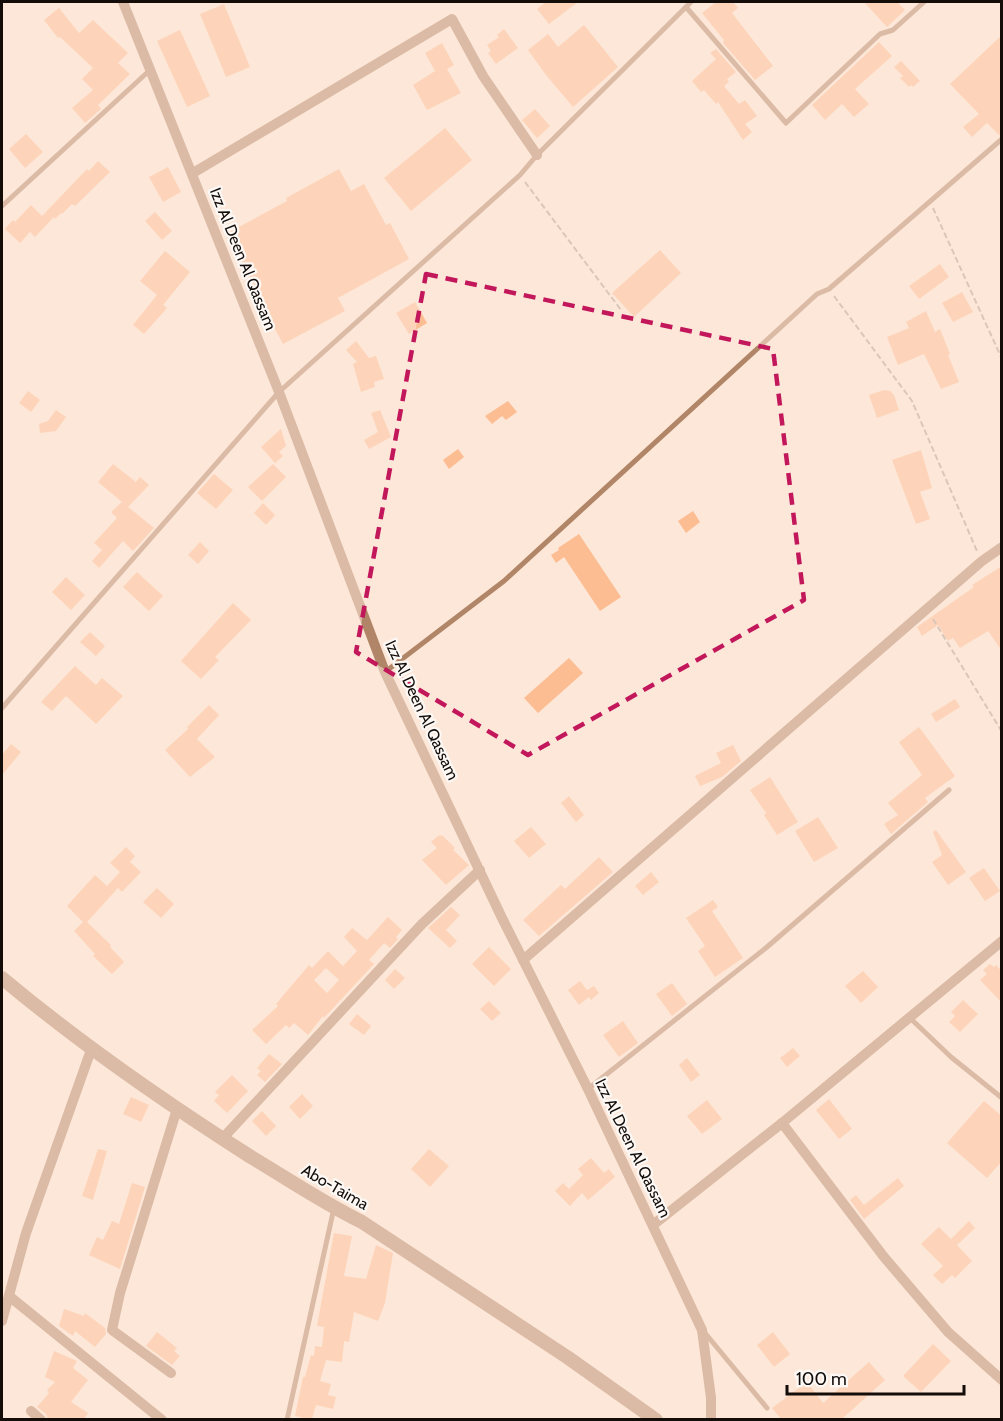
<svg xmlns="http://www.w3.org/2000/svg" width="1003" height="1421" viewBox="0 0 1003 1421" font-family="Cabin,sans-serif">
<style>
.building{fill:#fdbd92;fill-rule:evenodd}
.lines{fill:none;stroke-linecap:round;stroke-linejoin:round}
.path{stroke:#b1a094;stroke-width:2;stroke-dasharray:6 3;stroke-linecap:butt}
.service{stroke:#b18567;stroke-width:5}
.minor{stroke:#b18567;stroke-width:10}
.tertiary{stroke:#b18567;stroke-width:14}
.marked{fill:none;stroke:#c2185b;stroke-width:4.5;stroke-dasharray:12 8;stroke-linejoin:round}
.labels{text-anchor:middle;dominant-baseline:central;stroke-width:4.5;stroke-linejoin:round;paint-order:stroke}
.street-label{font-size:16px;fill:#130c08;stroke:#fcf8f5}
</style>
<rect width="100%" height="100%" fill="#fde7d8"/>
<g class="building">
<path d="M546 2H578L549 24 537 9Z"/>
<path d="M716 2H733L738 8 732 13 773 66 755 80 723 43 724 40 702 13Z"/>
<path d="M864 2H897L905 10 887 27Z"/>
<path d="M224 4 250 67 226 77 200 14Z"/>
<path d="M59 8 79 33 93 20 128 53 118 63 130 74 98 105 101 109 85 123 72 108 93 90 82 79 93 68 60 37 58 38 44 20Z"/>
<path d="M584 25 618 67 573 107 546 75 528 50 548 34 558 47Z"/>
<path d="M504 29 518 48 496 64 488 53 491 51 487 45 499 37 497 35Z"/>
<path d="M180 30 210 96 187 107 157 41Z"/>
<path d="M1002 35V134L999 135 987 123 972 137 963 127 979 114 950 84Z"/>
<path d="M879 42 892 56 855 89 869 104 854 117 842 104 825 120 812 105Z"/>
<path d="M442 43 454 65 447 69 461 93 427 110 413 85 435 71 425 53Z"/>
<path d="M716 49 736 72 727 79 729 82 724 86 739 104 745 100 757 116 745 124 752 132 743 140 718 102 716 104 704 90 701 92 692 81 716 59 710 53Z"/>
<path d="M901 61 920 81 913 87 911 85 909 87 900 78 903 76 894 67Z"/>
<path d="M535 109 550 126 537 138 522 120Z"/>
<path d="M445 128 472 160 411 211 384 178Z"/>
<path d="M26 134 43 152 25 168 9 149Z"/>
<path d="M98 161 110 172 75 206 72 204 62 214 61 213 55 219 54 217 35 237 30 232 20 243 5 229 13 220 15 222 31 205 42 216 87 169 89 171Z"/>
<path d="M168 167 181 192 163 202 149 177Z"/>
<path d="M339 169 351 191 364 184 386 225 390 223 409 259 338 298 345 311 283 344 258 298 260 296 226 234 287 201 286 198Z"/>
<path d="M155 212 172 231 162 240 145 221Z"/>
<path d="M660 250 681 273 634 317 612 293Z"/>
<path d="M165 251 190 272 163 305 167 308 144 334 133 325 157 295 140 281Z"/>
<path d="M940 264 949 277 919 299 909 286Z"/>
<path d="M962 292 973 312 953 322 942 303Z"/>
<path d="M415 302 427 323 409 334 396 313Z"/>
<path d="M926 311 935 332 940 329 950 354 948 355 959 382 941 389 924 354 898 365 887 337 909 328 906 322Z"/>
<path d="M356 341 369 358 376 356 384 379 374 382 375 387 361 392 353 364 357 362 346 350Z"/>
<path d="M884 390 890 391 894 395 899 410 877 418 869 395Z"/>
<path d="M28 391 40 400 31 412 19 403Z"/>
<path d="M508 401 517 412 506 420 502 416 492 424 485 416Z"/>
<path d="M56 410 66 417 56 431 40 433 39 424 48 421Z"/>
<path d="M380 410 391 437 369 449 364 440 378 432 371 413Z"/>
<path d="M281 429 286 446 279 452 283 456 275 463 261 447Z"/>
<path d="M458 449 464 457 449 469 443 460Z"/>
<path d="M921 450 932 488 920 492 930 519 916 524 892 460Z"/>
<path d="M113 464 136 482 140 477 149 485 128 507 98 482Z"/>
<path d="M273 464 286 477 262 501 248 487Z"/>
<path d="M214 474 233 490 216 509 197 493Z"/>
<path d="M122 502 154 528 133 551 123 541 99 568 92 561 102 550 94 543 117 518 111 512Z"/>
<path d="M263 503 275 515 266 525 254 513Z"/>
<path d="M693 511 700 522 686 533 678 521Z"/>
<path d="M579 534 621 597 600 611 564 557 556 563 551 555 559 550 558 548Z"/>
<path d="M200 542 209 551 198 564 188 555Z"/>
<path d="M1002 566V651L988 631 960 648 953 638 948 641 938 625 922 636 917 627 974 587 972 585Z"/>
<path d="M137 572 163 596 149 611 123 587Z"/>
<path d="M66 577 85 595 71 610 52 592Z"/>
<path d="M233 603 251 620 215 657 219 660 201 679 181 661Z"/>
<path d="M90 632 105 646 96 656 80 642Z"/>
<path d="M569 658 583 673 538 713 524 698Z"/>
<path d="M75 666 96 685 102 678 123 696 96 724 66 696 52 711 41 702Z"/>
<path d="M955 699 960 707 936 722 931 714Z"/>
<path d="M209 705 219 715 197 739 215 757 190 777 165 750 188 729 187 727Z"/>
<path d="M919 727 955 776 925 798 928 802 891 834 884 824 898 815 888 803 922 775 899 742Z"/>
<path d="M11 744 21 752 2 775V755Z"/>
<path d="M733 745 741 761 722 777 700 786 695 776 721 763 716 753Z"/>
<path d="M770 777 798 822 777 835 764 815 766 813 750 790Z"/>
<path d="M569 796 584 815 576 822 561 803Z"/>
<path d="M818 817 838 848 814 862 795 831Z"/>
<path d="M531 827 546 844 529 858 514 841Z"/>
<path d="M936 830 966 872 948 885 932 862 942 855 933 832Z"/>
<path d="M439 835 440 836 442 835 455 848 453 850 469 865 446 885 422 860 437 848 431 842Z"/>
<path d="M126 847 135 856 130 862 141 872 122 892 118 888 87 922 111 945 110 947 124 962 112 974 93 956 95 954 74 931 83 922 67 906 95 875 107 886 120 872 110 863Z"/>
<path d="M599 857 613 872 539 936 523 920 561 885 565 889Z"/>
<path d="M984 868 1000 891 985 901 969 878Z"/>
<path d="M651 872 659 882 643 895 635 886Z"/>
<path d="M157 888 174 904 161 918 143 902Z"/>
<path d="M713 900 718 907 712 911 743 958 715 977 698 951 705 946 686 918Z"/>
<path d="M451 907 460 915 446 930 457 941 450 948 428 928Z"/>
<path d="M388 917 402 930 396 937 398 939 390 948 384 943 369 960 374 964 324 1018 323 1016 308 1035 294 1023 289 1028 286 1025 266 1044 252 1030 278 1006 276 1004 309 965 312 968 328 951 343 966 357 951 344 937 352 928 367 940ZM326 968 339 980 327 993 314 980Z"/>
<path d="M489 947 511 969 494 986 472 964Z"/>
<path d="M990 964 994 967 996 965 1002 971V1003L980 980 987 974 983 970Z"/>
<path d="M395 969 405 978 394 989 385 980Z"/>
<path d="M863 971 878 987 861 1003 845 986Z"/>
<path d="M580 981 587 990 594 986 599 993 591 1000 589 997 579 1005 568 990Z"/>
<path d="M672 983 687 1004 672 1016 656 994Z"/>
<path d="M963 1000 978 1014 960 1032 949 1022 955 1016 951 1012Z"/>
<path d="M489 1001 501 1013 492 1021 480 1009Z"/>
<path d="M357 1014 371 1026 364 1035 349 1024Z"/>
<path d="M623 1021 638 1043 619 1057 603 1035Z"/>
<path d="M793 1048 800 1056 787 1067 780 1058Z"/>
<path d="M269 1054 282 1064 265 1082 257 1075 261 1071 257 1068Z"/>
<path d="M687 1058 700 1075 691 1082 679 1065Z"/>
<path d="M232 1075 248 1091 227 1113 214 1101 219 1095 215 1092Z"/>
<path d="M302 1094 313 1106 300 1119 289 1107Z"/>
<path d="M131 1097 149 1105 141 1122 123 1114Z"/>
<path d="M829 1099 852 1129 839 1139 816 1110Z"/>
<path d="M707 1100 722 1119 702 1134 687 1116Z"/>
<path d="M984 1101 1002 1116V1161L987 1178 947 1143Z"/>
<path d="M262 1111 276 1126 266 1136 252 1121Z"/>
<path d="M98 1149 107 1151 93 1200 82 1196Z"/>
<path d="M429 1149 449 1166 430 1187 411 1169Z"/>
<path d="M591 1158 604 1173 609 1169 615 1177 588 1200 582 1193 570 1206 555 1191 563 1183 569 1189 583 1175 578 1169Z"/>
<path d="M898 1178 904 1186 864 1219 850 1200 856 1195 864 1205Z"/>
<path d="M132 1183 145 1187 120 1269 89 1255 97 1237 103 1240 112 1221 119 1224Z"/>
<path d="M969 1221 975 1228 957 1245 972 1261 955 1278 952 1275 942 1284 933 1275 943 1266 921 1244 939 1227 951 1239Z"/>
<path d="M334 1233 352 1236 344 1276 366 1279 376 1245 393 1253 385 1303 378 1321 354 1312 349 1342 344 1341 342 1362 326 1360 320 1381 331 1384 328 1395 336 1397 333 1409 316 1405 312 1419H307L295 1416 303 1377H305L311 1355 314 1356 315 1346 322 1347 324 1327 317 1326Z"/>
<path d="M64 1309 84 1316 85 1313 105 1328 106 1334 95 1347 75 1331 73 1336 59 1326Z"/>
<path d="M157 1332 177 1348 174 1351 180 1356 172 1365 146 1346Z"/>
<path d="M773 1332 790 1354 774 1367 757 1345Z"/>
<path d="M933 1344 951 1361 921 1392 903 1376Z"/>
<path d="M54 1351 77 1361 73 1368 88 1380 71 1402 88 1413 84 1419H48L46 1414 37 1407 49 1393 47 1390 55 1382 45 1377Z"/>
<path d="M869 1362 885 1380 842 1419H781L772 1408 807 1382 823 1403Z"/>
</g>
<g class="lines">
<g class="path">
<path d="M525 182 621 310"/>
<path d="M933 208 1002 359"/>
<path d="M834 296 912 401 977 551"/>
<path d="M933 619 1002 732"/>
</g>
<g class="service">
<path d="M686 7 786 123 880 34 893 30 924 2"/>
<path d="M2 206 150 70"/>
<path d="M385 672 504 581 817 294 829 289 1002 139"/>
<path d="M2 708 279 392 520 175 537 155 691 2"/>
<path d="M910 1018 951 1057 1002 1098"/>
<path d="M588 1089 767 947 949 790"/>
<path d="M705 1333 767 1408"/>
<path d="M287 1420 334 1208"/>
</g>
<g class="minor">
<path d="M123 2 279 392 385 672 502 918 588 1089 702 1330 711 1398V1420"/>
<path d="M193 173 452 19 483 76 537 155"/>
<path d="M523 960 982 561 1002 547"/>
<path d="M782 1123 884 1257 948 1332 1002 1380"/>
<path d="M222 1139 422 924 480 870"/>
<path d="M653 1225 782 1123 1002 941"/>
<path d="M9 1296 162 1420"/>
<path d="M2 1321 26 1233 91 1050"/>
<path d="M171 1373 112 1330 120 1293 177 1109"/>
<path d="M31 1411 41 1420"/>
</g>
<path class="tertiary" d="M2 978C82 1045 163 1101 251 1157 288 1179 323 1203 362 1222L567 1357 656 1420"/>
</g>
<path d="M0 0H1003V1421H0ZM426 274 773 349 804 600 528 755 356 652Z" fill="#fde7d8" fill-opacity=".55" fill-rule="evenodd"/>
<path class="marked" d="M426 274 773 349 804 600 528 755 356 652Z"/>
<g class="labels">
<g class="street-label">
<text transform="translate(243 259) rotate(68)">Izz Al Deen Al Qassam</text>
<text transform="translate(422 710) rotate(65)">Izz Al Deen Al Qassam</text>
<text transform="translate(633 1148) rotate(64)">Izz Al Deen Al Qassam</text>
<text transform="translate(335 1187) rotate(30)">Abo-Taima</text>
</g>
</g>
<rect width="1003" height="1421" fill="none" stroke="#130c08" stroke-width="6"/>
<path d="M787 1385v9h177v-9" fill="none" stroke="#130c08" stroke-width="3"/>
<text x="796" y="1385" font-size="18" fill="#130c08" stroke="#fcf8f5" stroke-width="4.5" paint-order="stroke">100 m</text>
</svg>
